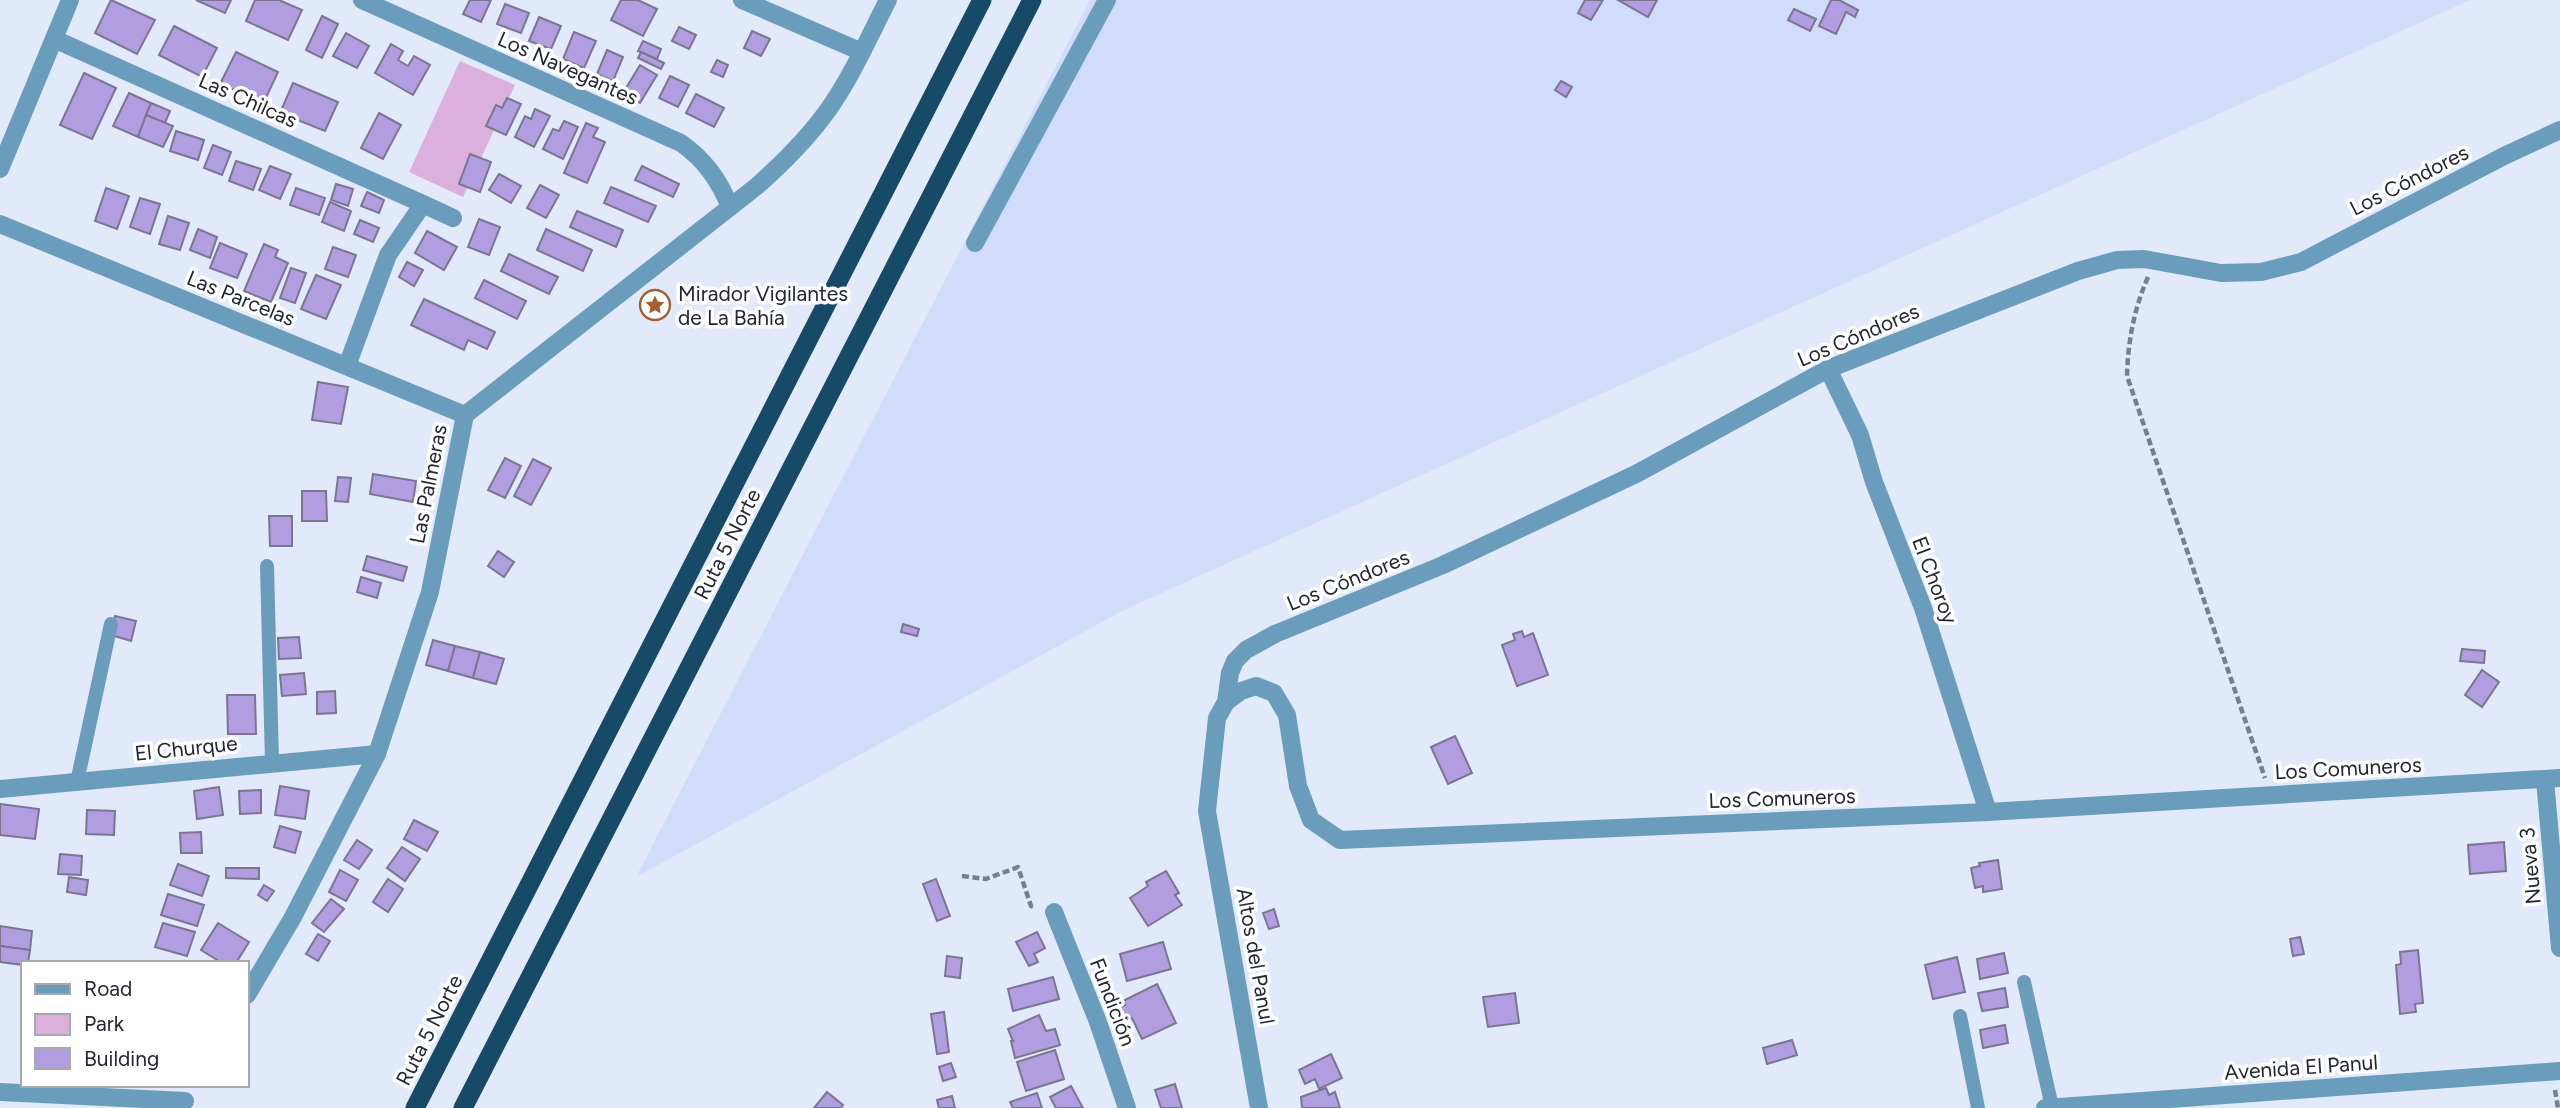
<svg xmlns="http://www.w3.org/2000/svg" width="2560" height="1108" viewBox="0 0 2560 1108" font-family="Figtree,sans-serif">
<style>
.built{fill:#d0dcf9}
.green{fill:#dcb0dc}
.building{fill:#b09ee1;stroke:#7c7591;stroke-width:2}
.lines{fill:none;stroke-linecap:round;stroke-linejoin:round}
.path{stroke:#797e8d;stroke-width:4.5;stroke-dasharray:7 3.5;stroke-linecap:butt}
.service{stroke:#6a9cbc;stroke-width:14}
.minor{stroke:#6a9cbc;stroke-width:18}
.tertiary{stroke:#6a9cbc;stroke-width:18}
.trunk{stroke:#174a67;stroke-width:19}
.labels{text-anchor:middle;dominant-baseline:central;stroke-width:7;stroke-linejoin:round;paint-order:stroke}
.street-label{font-size:21px;fill:#222631;stroke:#fff}
.poi-label{font-size:21px;fill:#222631;stroke:#fff;text-anchor:start}
</style>
<rect width="100%" height="100%" fill="#e1e9fb"/>
<path class="built" d="M1090 0H2470L1124 610 636 877Z"/>
<path class="green" d="M460 61 515 85 463 197 409 172Z"/>
<g class="building">
<path d="M111 0 155 20 137 54 95 33Z"/>
<path d="M196 0H231L225 13Z"/>
<path d="M255 0H279L302 10 288 40 246 21Z"/>
<path d="M470 0H491L481 22 463 14Z"/>
<path d="M621 0H638L657 9 643 36 611 20Z"/>
<path d="M1585 0H1603L1591 20 1578 13Z"/>
<path d="M1618 0H1657L1648 17Z"/>
<path d="M1831 0H1839L1858 10 1855 17 1846 12 1836 34 1819 26Z"/>
<path d="M505 4 529 13 521 33 497 24Z"/>
<path d="M1794 9 1816 19 1810 31 1788 20Z"/>
<path d="M322 16 338 24 322 58 306 50Z"/>
<path d="M539 17 561 26 551 49 529 41Z"/>
<path d="M174 26 217 48 202 77 159 55Z"/>
<path d="M679 27 696 35 689 49 672 41Z"/>
<path d="M752 31 770 39 761 56 744 48Z"/>
<path d="M574 32 596 41 584 68 563 59Z"/>
<path d="M346 33 369 46 357 68 333 56Z"/>
<path d="M643 41 661 49 657 59 638 51Z"/>
<path d="M391 44 403 51 398 60 408 66 414 56 430 65 413 95 375 73Z"/>
<path d="M607 50 623 57 613 81 597 74Z"/>
<path d="M236 52 278 72 264 102 220 84Z"/>
<path d="M641 52 664 63 661 69 638 58Z"/>
<path d="M717 60 728 65 723 77 711 72Z"/>
<path d="M640 65 657 75 640 103 623 93Z"/>
<path d="M84 73 116 88 92 139 60 125Z"/>
<path d="M670 76 689 85 678 107 659 98Z"/>
<path d="M1561 81 1572 87 1566 97 1555 90Z"/>
<path d="M293 83 338 102 325 131 280 113Z"/>
<path d="M129 93 151 103 138 137 113 126Z"/>
<path d="M696 94 724 108 714 127 686 113Z"/>
<path d="M507 98 521 104 506 135 486 126 496 105 502 108Z"/>
<path d="M151 103 170 111 165 123 146 115Z"/>
<path d="M535 109 550 116 534 147 515 137 525 116 531 119Z"/>
<path d="M379 113 401 125 383 159 361 148Z"/>
<path d="M146 115 173 126 163 147 138 137Z"/>
<path d="M564 121 578 127 563 159 543 149 553 129 559 131Z"/>
<path d="M586 123 598 128 593 137 605 142 587 183 564 173Z"/>
<path d="M176 131 204 140 198 160 170 151Z"/>
<path d="M213 145 231 152 222 175 204 168Z"/>
<path d="M470 154 491 162 480 192 459 184Z"/>
<path d="M236 161 261 169 253 190 229 181Z"/>
<path d="M270 166 291 174 280 199 259 190Z"/>
<path d="M642 166 679 184 673 197 635 180Z"/>
<path d="M499 174 521 186 511 203 489 190Z"/>
<path d="M336 184 353 189 348 206 331 200Z"/>
<path d="M540 185 559 195 546 218 527 208Z"/>
<path d="M611 187 656 206 648 222 604 203Z"/>
<path d="M106 188 129 196 117 229 95 221Z"/>
<path d="M296 188 325 198 319 215 290 205Z"/>
<path d="M367 192 384 200 379 213 361 206Z"/>
<path d="M140 198 160 204 150 234 130 227Z"/>
<path d="M330 202 351 211 344 231 322 222Z"/>
<path d="M577 211 623 230 616 247 570 227Z"/>
<path d="M168 216 189 223 180 250 159 244Z"/>
<path d="M479 219 500 227 489 255 468 247Z"/>
<path d="M360 220 379 228 373 242 354 234Z"/>
<path d="M198 229 217 237 210 258 190 250Z"/>
<path d="M546 229 592 250 583 271 537 250Z"/>
<path d="M427 231 457 247 444 270 415 253Z"/>
<path d="M220 243 247 254 237 278 210 268Z"/>
<path d="M264 244 278 250 275 257 288 263 271 302 244 291Z"/>
<path d="M333 247 356 255 348 277 325 269Z"/>
<path d="M509 254 558 277 549 294 501 271Z"/>
<path d="M407 262 423 270 414 286 399 277Z"/>
<path d="M291 268 306 273 295 303 280 298Z"/>
<path d="M316 275 341 285 326 319 301 309Z"/>
<path d="M484 280 526 301 517 319 475 298Z"/>
<path d="M424 299 495 332 487 349 468 340 464 350 411 325Z"/>
<path d="M318 382 348 387 341 424 312 420Z"/>
<path d="M505 458 521 466 505 498 488 490Z"/>
<path d="M533 459 551 468 531 505 514 496Z"/>
<path d="M373 474 416 481 413 502 370 494Z"/>
<path d="M338 477 351 478 348 502 335 501Z"/>
<path d="M302 491H326L327 521H302Z"/>
<path d="M269 516H292V546H270Z"/>
<path d="M498 551 514 562 504 577 488 566Z"/>
<path d="M367 556 407 567 403 581 363 570Z"/>
<path d="M361 577 381 583 377 598 357 592Z"/>
<path d="M115 616 136 621 131 641 111 635Z"/>
<path d="M903 624 919 629 917 636 901 632Z"/>
<path d="M1522 631 1524 637 1533 633 1548 675 1517 686 1502 645 1515 640 1513 634Z"/>
<path d="M299 637 301 658 279 659 278 638Z"/>
<path d="M433 640 455 646 448 671 426 665Z"/>
<path d="M455 646 480 652 473 678 448 671Z"/>
<path d="M2462 649 2485 651 2484 663 2460 661Z"/>
<path d="M480 652 504 659 496 684 473 678Z"/>
<path d="M2482 670 2499 682 2482 707 2465 695Z"/>
<path d="M304 673 306 694 282 696 280 675Z"/>
<path d="M335 691 336 713 317 714V692Z"/>
<path d="M227 695H255L256 734H228Z"/>
<path d="M1455 736 1472 773 1448 784 1431 747Z"/>
<path d="M280 786 309 791 305 819 275 815Z"/>
<path d="M219 787 223 815 197 819 194 791Z"/>
<path d="M261 790V813L240 814 239 791Z"/>
<path d="M0 804 39 809 35 839 0 835Z"/>
<path d="M87 810 115 811 114 835 86 834Z"/>
<path d="M414 820 438 832 427 851 404 839Z"/>
<path d="M280 826 301 832 295 853 274 847Z"/>
<path d="M201 832 202 853H181L180 833Z"/>
<path d="M357 840 372 850 359 869 344 860Z"/>
<path d="M2504 842 2506 871 2470 874 2468 845Z"/>
<path d="M402 847 420 859 405 881 387 868Z"/>
<path d="M60 854 82 856 81 875 58 874Z"/>
<path d="M1998 860 2002 889 1983 892V886L1975 888 1971 868 1980 866 1979 863Z"/>
<path d="M178 864 209 876 202 896 170 885Z"/>
<path d="M226 868H259V879L226 878Z"/>
<path d="M340 870 358 880 346 901 329 892Z"/>
<path d="M1166 871 1179 893 1175 895 1182 905 1148 926 1130 898 1148 886 1146 882Z"/>
<path d="M69 877 88 880 86 895 67 892Z"/>
<path d="M388 879 403 889 388 912 373 902Z"/>
<path d="M936 879 950 916 937 921 923 884Z"/>
<path d="M264 885 274 891 267 901 258 895Z"/>
<path d="M168 894 204 905 197 926 161 915Z"/>
<path d="M331 899 344 909 324 932 312 923Z"/>
<path d="M1274 909 1279 926 1269 929 1263 913Z"/>
<path d="M163 923 195 932 187 956 155 947Z"/>
<path d="M218 923 249 942 236 963H222L201 950Z"/>
<path d="M0 926 32 931 30 950 0 946Z"/>
<path d="M1037 932 1045 948 1034 954 1038 962 1029 966 1016 942Z"/>
<path d="M318 934 330 941 318 961 306 954Z"/>
<path d="M2300 937 2304 954 2293 956 2290 939Z"/>
<path d="M1163 942 1171 969 1127 981 1120 954Z"/>
<path d="M0 946 30 950 28 963H23V965L0 962Z"/>
<path d="M2418 950 2423 1003 2415 1004 2416 1012 2400 1014 2396 965 2401 964 2400 952Z"/>
<path d="M2004 953 2008 973 1980 979 1977 959Z"/>
<path d="M947 956 962 958 960 978 945 976Z"/>
<path d="M1957 957 1965 992 1933 999 1925 965Z"/>
<path d="M1053 977 1059 999 1013 1011 1008 989Z"/>
<path d="M1157 984 1176 1023 1142 1039 1132 1018 1114 1027 1107 1014 1125 1005 1123 1001Z"/>
<path d="M2005 988 2008 1007 1982 1011 1978 993Z"/>
<path d="M1515 993 1519 1023 1488 1027 1483 997Z"/>
<path d="M944 1012 949 1052 937 1054 931 1014Z"/>
<path d="M1039 1015 1046 1031 1055 1029 1060 1045 1015 1058 1011 1041H1013L1008 1029Z"/>
<path d="M2005 1025 2008 1043 1983 1048 1980 1030Z"/>
<path d="M1792 1040 1797 1055 1767 1064 1763 1048Z"/>
<path d="M1055 1050 1064 1079 1026 1091 1017 1062Z"/>
<path d="M1331 1054 1342 1078 1319 1089 1315 1079 1305 1084 1299 1070Z"/>
<path d="M951 1063 956 1077 943 1081 939 1067Z"/>
<path d="M1175 1084 1182 1108H1161L1155 1090Z"/>
<path d="M1071 1086 1083 1108H1056L1050 1097Z"/>
<path d="M1326 1088 1329 1095 1335 1092 1340 1108H1302L1301 1097Z"/>
<path d="M827 1092 843 1105 841 1108H814Z"/>
<path d="M1037 1093 1042 1108H1013L1010 1102Z"/>
<path d="M952 1096 955 1108H939L937 1100Z"/>
</g>
<g class="lines">
<g class="path">
<path d="M2148 277C2134 309 2128 341 2127 376L2265 778"/>
<path d="M962 876 986 879 1018 867 1031 906 1035 907"/>
<path d="M2555 1090 2558 1108"/>
</g>
<g class="service">
<path d="M267 566 272 762"/>
<path d="M77 782 111 624"/>
<path d="M2024 982 2052 1107"/>
<path d="M1960 1016 1978 1108"/>
</g>
<g class="minor">
<path d="M362 0 681 143C705 160 719 180 730 207"/>
<path d="M742 0 862 52"/>
<path d="M54 39 423 204"/>
<path d="M0 169 70 0"/>
<path d="M0 224 465 415"/>
<path d="M975 243 1107 0"/>
<path d="M347 366 388 255 423 204 453 218"/>
<path d="M1828 369 1860 435 1874 482 1923 608 1988 812"/>
<path d="M1226 702 1230 673 1235 661 1246 650 1275 634 1443 565 1636 474 1828 369 2078 271 2117 260 2144 259 2221 273 2261 272 2301 262 2504 156 2560 130"/>
<path d="M2545 780 2560 948"/>
<path d="M0 789 377 754"/>
<path d="M1054 912 1098 1022 1127 1108"/>
<path d="M247 995 293 917 377 754 430 592 465 415 757 186C783 163 808 138 828 110 852 76 869 37 888 0"/>
<path d="M0 1092 185 1101"/>
<path d="M1259 1108 1207 811 1217 718 1226 702 1241 691 1256 686 1274 693 1287 715 1298 786 1311 820 1340 840 1988 812 2560 778"/>
</g>
<path class="tertiary" d="M2045 1108 2560 1071"/>
<g class="trunk">
<path d="M415 1108 982 0"/>
<path d="M463 1108 1032 0"/>
</g>
</g>
<defs>
<g id="sight-ring" transform="scale(1.575)"><circle r="9.5" fill="#fff" stroke="#a3602f" stroke-width="1.5"/><path d="M0-6L1.8-2.2L6-1.7L2.9 1.2L3.7 5.4L0 3.3L-3.7 5.4L-2.9 1.2L-6-1.7L-1.8-2.2Z" fill="#a3602f"/></g>
</defs>
<g fill-rule="evenodd">
<use href="#sight-ring" x="655" y="305"/>
</g>
<g class="labels">
<g class="street-label">
<text transform="translate(568 68) rotate(24)">Los Navegantes</text>
<text transform="translate(248 100) rotate(24)">Las Chilcas</text>
<text transform="translate(2409 180) rotate(-27)">Los Cóndores</text>
<text transform="translate(241 298) rotate(22)">Las Parcelas</text>
<text transform="translate(1858 335) rotate(-23)">Los Cóndores</text>
<text transform="translate(428 484) rotate(-79)">Las Palmeras</text>
<text transform="translate(727 544) rotate(-63)">Ruta 5 Norte</text>
<text transform="translate(1348 580) rotate(-22)">Los Cóndores</text>
<text transform="translate(1935 580) rotate(69)">El Choroy</text>
<text transform="translate(186 748) rotate(-6)">El Churque</text>
<text transform="translate(2348 768) rotate(-3)">Los Comuneros</text>
<text transform="translate(1782 798) rotate(-2)">Los Comuneros</text>
<text transform="translate(2530 866) rotate(-95)">Nueva 3</text>
<text transform="translate(1256 956) rotate(80)">Altos del Panul</text>
<text transform="translate(1113 1002) rotate(69)">Fundición</text>
<text transform="translate(429 1030) rotate(-63)">Ruta 5 Norte</text>
<text transform="translate(2301 1067) rotate(-4)">Avenida El Panul</text>
</g>
<g class="poi-label">
<text x="678" y="293">Mirador Vigilantes<tspan x="678" dy="24">de La Bahía</tspan></text>
</g>
</g>
<rect x="21" y="961" width="228" height="126" fill="#ffffff" stroke="#a7a8ad" stroke-width="2"/>
<rect x="35" y="984" width="35" height="10" fill="#6a9cbc" stroke="#a7a8ad" stroke-width="2"/>
<text x="84" y="996" font-size="21" fill="#222631">Road</text>
<rect x="35" y="1014" width="35" height="21" fill="#dcb0dc" stroke="#a7a8ad" stroke-width="2"/>
<text x="84" y="1031" font-size="21" fill="#222631">Park</text>
<rect x="35" y="1048" width="35" height="21" fill="#b09ee1" stroke="#a7a8ad" stroke-width="2"/>
<text x="84" y="1066" font-size="21" fill="#222631">Building</text>
</svg>
